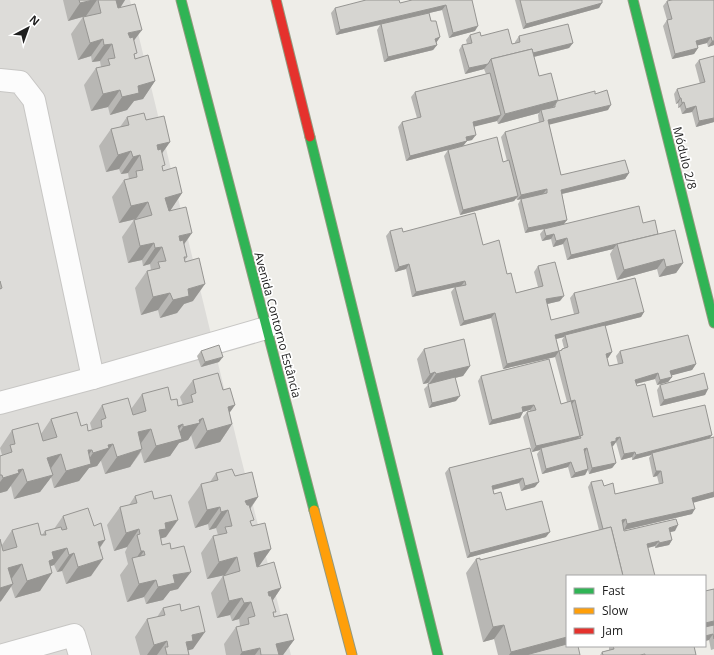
<svg xmlns="http://www.w3.org/2000/svg" width="714" height="655" viewBox="0 0 714 655" font-family="'Open Sans',sans-serif">
<style>
.residential{fill:#dddcd9}
.lines{fill:none;stroke-linecap:round;stroke-linejoin:round}
.street-casing{stroke:#c7c6c4;stroke-width:24}
.fast-casing{stroke:#94997f;stroke-width:11}
.slow-casing{stroke:#94997f;stroke-width:11}
.jam-casing{stroke:#94997f;stroke-width:11}
.street{stroke:#fcfcfc;stroke-width:22}
.fast{stroke:#30b455;stroke-width:9}
.slow{stroke:#ff9f0a;stroke-width:9}
.jam{stroke:#e5322d;stroke-width:9}
.wall{fill:#b8b7b4;fill-rule:evenodd}
.shaded-wall{fill:#969592}
.building{fill:#d6d5d1;stroke:#969592}
.labels{text-anchor:middle;dominant-baseline:central;stroke-width:3.5;stroke-linejoin:round;paint-order:stroke}
.street-label{font-size:12px;fill:#202020;stroke:#fff}
</style>
<rect width="100%" height="100%" fill="#eeede8"/>
<path class="residential" d="M0 0H130L240 454 291 655H0Z"/>
<g class="lines">
<g class="street-casing">
<g id="street">
<path d="M0 80 20 82 34 100 93 378"/>
<path d="M0 403 93 378 266 328"/>
<path d="M3 655 74 635 80 655"/>
</g>
</g>
<g class="fast-casing">
<g id="fast">
<path d="M181 0 314 510"/>
<path d="M633 0 714 323"/>
<path d="M310 137 438 655"/>
</g>
</g>
<g class="slow-casing">
<path id="slow" d="M314 510 352 655"/>
</g>
<g class="jam-casing">
<path id="jam" d="M276 0 310 137"/>
</g>
<use href="#street" class="street"/>
<use href="#fast" class="fast"/>
<use href="#slow" class="slow"/>
<use href="#jam" class="jam"/>
</g>
<g class="wall">
<path d="M63 0H125L120 8 134 41 135 59 155 81 143 99 134 101 127 110 110 115 108 107 91 111 84 85 96 68 101 67 100 61 92 62 91 56 78 60 71 34 83 17 86 16 68 21Z"/>
<path d="M409 0H472L475 31 449 38 442 10 429 13 431 21 440 37 436 43 437 45 433 50 384 62 377 30 380 25 336 35 331 13 335 8 400 3 409 1Z"/>
<path d="M515 0H602L599 8 523 29Z"/>
<path d="M714 0V45L708 47 707 43 697 45 698 48 694 54 672 59 663 26 667 20 663 6 667 1Z"/>
<path d="M470 35 481 36 512 44 515 43V42L519 36 573 43 569 48 534 57 539 76 557 101 595 94 608 110 549 124 561 175 629 173 625 179 562 194 567 220 564 224 643 223 658 234 683 263 676 273 659 277 657 269 617 280 610 254 613 249 567 260 563 244 553 247 551 239 542 241 540 234 544 229 525 233 518 204 521 199 517 200 516 198 514 201 460 215 444 156 448 150 503 162 507 161 501 137 505 132 539 123 538 115 539 113 498 124 497 121 474 126 472 140 467 141 463 146 406 161 398 127 402 122 417 118 411 97 415 92 486 74 484 69 465 74 459 50 462 45 467 44 466 40Z"/>
<path d="M714 56V122L696 127 692 112 682 114 680 107 678 108V103L676 104 674 94 677 89 700 84 695 65 699 60Z"/>
<path d="M127 117 146 120 170 142 162 153V169L163 171 182 193 170 211 184 244 187 257 185 260 193 301 184 304 177 313 160 318 158 310 141 315 135 288 147 271 151 270 150 264 143 266 142 260 128 263 122 237 134 220 136 219 119 223 112 197 124 180 129 179 128 173 121 174 119 169 106 172 99 146 111 129 120 127Z"/>
<path d="M390 231 483 245 507 274 516 293 538 287 534 272 538 266 560 301 547 304 551 320 574 314 570 298 574 293 644 312 641 317 605 326 612 352 608 358H607L609 366 618 364 616 356 620 351 696 364 692 370 671 375 672 377 668 382 657 385 655 379 636 384 653 417 712 435 709 439 714 497 694 502 692 514 624 530V531H675L670 532 672 540 669 545 655 548V546L648 548 567 576V646L580 655H498L494 639 483 642 466 573 476 559 480 560 599 530 588 487 591 482 604 486 615 494 659 484 657 476 653 477 649 458 651 455 632 460V457L621 460 616 442 613 446 612 447 616 463 612 468 589 474 588 470 585 475 571 478 568 467 542 474 537 454 540 450 532 452 523 417 527 412 530 411V410L523 412 520 418 489 425 478 381 481 376 561 404 567 402 555 357 503 369 491 318 460 326 451 292 455 287 412 297 406 269 395 272 386 236ZM564 337 562 340 564 348 562 349 560 351H559L556 339Z"/>
<path d="M424 349 470 366 463 376 455 378 456 401 429 408 424 389 429 384 428 383 423 384 417 359Z"/>
<path d="M201 351 219 362 201 367 197 356Z"/>
<path d="M193 380 223 390 235 405 229 413 232 424 220 442 195 449 191 435 188 440 179 443 170 456 144 463 141 452 130 467 105 474 101 461H100L97 466 89 468 79 481 54 488 51 477 40 492 14 499 11 486 10 487 7 491 0 493V456L2 455 0 448 12 430 41 434 51 419 81 426 88 431 92 430 90 423 102 405 131 409 142 394 171 400 178 406 183 405 180 397Z"/>
<path d="M660 385 708 389 705 395 660 406 657 390Z"/>
<path d="M530 448 535 487 521 491 519 483 493 490 494 494 506 510 546 537 467 558 445 473 449 468Z"/>
<path d="M216 473 235 476 258 497 251 508V524L252 526 271 549 259 566 281 588 273 600 274 617 294 640 283 655H226L224 644 236 627 240 626 239 619 232 621 230 615 217 618 211 593 223 576 225 575 207 579 201 553 213 536 218 535 216 528 209 530 208 524 195 528 188 502 201 484 210 482Z"/>
<path d="M135 496 166 537 161 538 162 545 178 589 170 591 163 600 146 604 144 597 127 602 120 575 128 564 125 552 127 548V547L114 551 107 525 120 507 129 505Z"/>
<path d="M63 516 94 526 105 540 100 548 91 576 66 584 62 571 57 572 54 565 50 566 40 591 15 598 11 586 1 601 2 545 12 530 42 535 45 531 54 529Z"/>
<path d="M714 589V649L711 650 709 640 705 641V591Z"/>
<path d="M163 608 181 611 193 649 188 650 189 655H140L135 637 147 619 157 617Z"/>
<path d="M609 646H694L696 655H600L602 652 609 650Z"/>
</g>
<g class="shaded-wall">
<path d="M93 0H97L86 16 68 21 80 3Z"/>
<path d="M111 0H125L120 8 102 12Z"/>
<path d="M602 3 599 8 523 29 526 24Z"/>
<path d="M446 5 442 10 336 35 340 30Z"/>
<path d="M478 26 475 31 449 38 453 33Z"/>
<path d="M142 30 129 47 128 33Z"/>
<path d="M440 37 436 43 432 44 435 39Z"/>
<path d="M711 37 707 43 692 47 696 41Z"/>
<path d="M103 39 91 56 78 60 90 43Z"/>
<path d="M712 41H714V45L708 47Z"/>
<path d="M573 43 569 48 493 67 492 63Z"/>
<path d="M112 44 100 61 92 62 104 45Z"/>
<path d="M437 45 433 50 384 62 388 57Z"/>
<path d="M698 48 694 54 672 59 675 54Z"/>
<path d="M488 64 484 69 465 74 469 68Z"/>
<path d="M155 81 143 99 134 101 127 110 110 115 122 97 138 86Z"/>
<path d="M120 90 108 107 91 111 103 94Z"/>
<path d="M680 98H681L678 103 676 104Z"/>
<path d="M558 100 551 110H541L539 113 498 124 505 114Z"/>
<path d="M684 102 680 107 678 108 682 103Z"/>
<path d="M611 105 608 110 544 126 548 120Z"/>
<path d="M696 106 692 112 682 114 686 109Z"/>
<path d="M501 115 497 121 469 128 473 122Z"/>
<path d="M714 118V122L696 127 699 121Z"/>
<path d="M476 135 472 140 467 141 463 146 406 161 410 156 466 137Z"/>
<path d="M170 142 158 159 157 145Z"/>
<path d="M131 151 119 169 106 172 118 155Z"/>
<path d="M140 155 128 173 121 174 133 157Z"/>
<path d="M629 173 625 179 557 195 561 190Z"/>
<path d="M547 189 543 194 517 200 521 195Z"/>
<path d="M182 193 170 211 153 215 165 198Z"/>
<path d="M518 196 514 201 460 215 463 210Z"/>
<path d="M148 202 136 219 119 223 131 206Z"/>
<path d="M567 220 563 225 525 233 528 228Z"/>
<path d="M192 233 180 250 179 236Z"/>
<path d="M554 234 551 239 542 241 546 236Z"/>
<path d="M567 238 563 244 553 247 556 241Z"/>
<path d="M154 243 142 260 128 263 140 246Z"/>
<path d="M617 244 613 249 567 260 571 255Z"/>
<path d="M162 247 150 264 143 266 155 248Z"/>
<path d="M664 259 657 269 617 280 624 270Z"/>
<path d="M683 263 676 273 659 277 666 267Z"/>
<path d="M409 264 406 269 395 272 399 267Z"/>
<path d="M465 281 461 286 412 297 416 292Z"/>
<path d="M205 284 193 301 184 304 177 313 160 318 173 300 188 289Z"/>
<path d="M170 293 158 310 141 315 153 297Z"/>
<path d="M564 296 560 301 543 305 546 299Z"/>
<path d="M644 312 641 317 566 336 565 335 564 337 552 340 555 335Z"/>
<path d="M495 313 491 318 460 326 464 321Z"/>
<path d="M559 351 555 357 503 369 507 364Z"/>
<path d="M612 352 608 358 602 359 606 354Z"/>
<path d="M223 357 219 362 201 367 205 362Z"/>
<path d="M696 364 692 370 666 377 670 371Z"/>
<path d="M470 366 463 376 429 384 436 374Z"/>
<path d="M435 372 428 383 423 384 430 374Z"/>
<path d="M658 373 655 379 631 385 635 380Z"/>
<path d="M672 377 668 382 657 385 660 380Z"/>
<path d="M708 389 705 395 660 406 664 400Z"/>
<path d="M460 396 456 401 429 408 432 403Z"/>
<path d="M575 400 571 405V401Z"/>
<path d="M235 405 223 422 228 407Z"/>
<path d="M534 405 530 410 518 413 522 407Z"/>
<path d="M523 412 520 418 489 425 492 420Z"/>
<path d="M203 418 188 440 179 443 170 456 144 463 156 446 178 426 183 424 170 441H174L183 427Z"/>
<path d="M232 424 220 442 195 449 207 431Z"/>
<path d="M151 429 139 446 138 432Z"/>
<path d="M712 435 708 440 652 453 651 455 632 460 636 455Z"/>
<path d="M580 436 576 441 541 448 540 450 532 452 536 446Z"/>
<path d="M620 437 613 446 607 448 611 442 616 438Z"/>
<path d="M113 444 97 466 89 468 79 481 54 488 66 471 88 450H92L80 467 84 466 93 453 108 445Z"/>
<path d="M587 448 584 454V449Z"/>
<path d="M142 449 130 467 105 474 117 457Z"/>
<path d="M635 452 632 457 621 460 624 454Z"/>
<path d="M61 454 49 471 47 458Z"/>
<path d="M571 462 568 467 542 474 546 469Z"/>
<path d="M616 463 612 468 589 474 592 468Z"/>
<path d="M23 469 7 491 0 493V482L3 478 18 470Z"/>
<path d="M588 469 585 475 571 478 575 473Z"/>
<path d="M656 471H661L657 476 653 477Z"/>
<path d="M53 475 40 492 14 499 27 482Z"/>
<path d="M523 478 519 483 488 491 492 486Z"/>
<path d="M539 482 535 487 521 491 525 486Z"/>
<path d="M714 492V497L689 504 692 498Z"/>
<path d="M258 497 246 514 245 501Z"/>
<path d="M220 507 208 524 195 528 207 510Z"/>
<path d="M695 509 692 514 624 530 627 524Z"/>
<path d="M228 510 216 528 209 530 221 512Z"/>
<path d="M626 519 622 525V520Z"/>
<path d="M178 520 166 537 159 539V530L165 523Z"/>
<path d="M678 525 675 531 666 533 669 528Z"/>
<path d="M139 529 127 547 114 551 126 533Z"/>
<path d="M550 532 546 537 467 558 470 553Z"/>
<path d="M105 540 93 557 98 542Z"/>
<path d="M672 540 669 545 655 548 659 543Z"/>
<path d="M659 541 655 546 643 549 647 544Z"/>
<path d="M67 548 54 565 48 567 52 573 40 591 15 598 27 581 52 552Z"/>
<path d="M271 549 259 566 242 570 254 553Z"/>
<path d="M141 551H144L134 565 133 563Z"/>
<path d="M74 553 62 571 57 572 69 555Z"/>
<path d="M237 557 225 575 207 579 219 562Z"/>
<path d="M103 559 91 576 66 584 78 567Z"/>
<path d="M22 564 10 581 8 568Z"/>
<path d="M191 572 178 589 170 591 163 600 146 604 158 587 173 575Z"/>
<path d="M156 580 144 597 127 602 139 584Z"/>
<path d="M13 584 1 601 0 602V588Z"/>
<path d="M281 588 269 606 268 592Z"/>
<path d="M242 598 230 615 217 618 229 601Z"/>
<path d="M251 602 239 619 232 621 244 603Z"/>
<path d="M714 621V626L705 628V623Z"/>
<path d="M504 625 494 639 483 642 493 627Z"/>
<path d="M205 632 193 649 186 651 178 655 192 635Z"/>
<path d="M713 634 709 640 705 641V636Z"/>
<path d="M567 637V646L542 655H509L511 652Z"/>
<path d="M294 640 283 655H268L276 644Z"/>
<path d="M167 641 157 655H147L154 645Z"/>
<path d="M260 648 255 655H240L242 652Z"/>
</g>
<g class="building">
<path d="M79 0H93L80 3Z"/>
<path d="M98 0H116L118 8 135 4 142 30 128 33 130 38 133 37 137 53 134 54 135 59 148 55 155 81 138 86 139 93 122 97 120 90 103 94 96 68 110 65 108 59 115 58 112 44 104 45 103 39 90 43 83 17 101 13Z"/>
<path d="M366 0H399L400 3 412 0H472L478 26 453 33 446 5 340 30 335 8Z"/>
<path d="M520 0H602V3L526 24Z"/>
<path d="M672 0H714V41H712L711 37 696 41 698 48 675 54 667 20 672 19 667 1Z"/>
<path d="M429 13 431 21H436L440 37 435 39 437 45 388 57 381 24Z"/>
<path d="M568 24 573 43 533 53 532 49 491 59 488 64 469 68 462 45 472 43 470 35 480 32 481 36 508 29 512 44 520 42 519 36Z"/>
<path d="M532 49 539 76 551 73 558 100 505 114 491 59Z"/>
<path d="M714 56V118L699 121 696 106 686 109 684 102 682 103 681 98H680L677 89 705 82 699 60Z"/>
<path d="M490 73 501 115 473 122 476 135 466 137 467 141 410 156 402 122 421 117 415 92Z"/>
<path d="M607 90 611 105 548 120 561 175 625 160 629 173 561 190 567 220 528 228 521 199 547 193V189L521 195 505 132 544 121 541 110 555 107V105L557 101 595 91V94Z"/>
<path d="M144 113 146 120 164 116 170 142 157 145 158 150 161 149 165 165 162 166 163 171 176 167 182 193 165 198 169 211 186 207 192 233 179 236 180 241 183 240 187 257H184L185 262 199 258 205 284 188 289 189 296 173 300 170 293 153 297 147 271 160 268 158 262 166 261 162 247 155 248 154 243 140 246 134 220 152 215 148 202 131 206 124 180 137 177 136 171 143 170 140 155 133 157 131 151 118 155 111 129 129 125 127 117Z"/>
<path d="M497 137 503 162 509 160 518 196 463 210 448 150Z"/>
<path d="M639 206 643 223 655 220 658 234 571 255 567 238 556 241 554 234 546 236 544 229Z"/>
<path d="M475 213 483 245 499 240 507 274 511 273 516 293 543 286 538 266 555 262 564 296 546 299 551 320 579 313 574 293 635 278 644 312 555 335 559 351 507 364 495 313 464 321 455 287 466 285 465 281 416 292 409 264 399 267 390 231 402 228 403 232Z"/>
<path d="M675 230 683 263 666 267 664 259 624 270 617 244Z"/>
<path d="M0 281 2 288 0 289Z"/>
<path d="M605 325 612 352 606 354 609 366 623 363 620 351 688 335 696 364 670 371 672 377 660 380 658 373 635 380 637 386 645 384 653 417 705 405 712 435 636 455 635 452 624 454 620 437 616 438V441L611 442 616 463 592 468 587 448 584 449 588 469 575 473 571 462 546 469 541 448 581 438 580 436 583 435 575 400 571 401 580 436 536 446 527 412 536 410 534 405 522 407 523 412 492 420 481 376 549 359 561 404 571 401 559 351 562 350V349L568 347 565 335Z"/>
<path d="M464 339 470 366 436 374 435 372 430 374 424 349Z"/>
<path d="M219 345 223 357 205 362 201 351Z"/>
<path d="M218 373 223 390 230 388 235 405 228 407 232 424 207 431 203 418 199 420 200 423 183 427V424L178 426 182 439 156 446 151 429 138 432 142 449 117 457 113 444 108 445 109 448 93 453 92 450H88L91 464 66 471 61 454 47 458 53 475 27 482 23 469 18 470 19 473 3 478 2 475H0V456L12 452 10 445 15 444 12 430 38 423 43 441 57 437 51 419 77 412 81 426 87 424 88 431 102 427 101 420 106 418 102 405 128 398 133 415 146 411 142 394 168 387 171 400 177 399 178 406 193 402 191 395 196 393 193 380Z"/>
<path d="M704 373 708 389 664 400 660 385Z"/>
<path d="M455 377 460 396 432 403 428 384Z"/>
<path d="M714 437V492L692 498 695 509 627 524 626 519 622 520 624 531 676 519 678 525 669 528 672 540 659 543V541L647 544 655 576H623L611 527 603 529 591 482 602 480 604 486 613 483 615 494 663 483 661 471H656L652 453Z"/>
<path d="M530 448 539 482 525 486 523 478 492 486 494 494 501 492 506 510 542 501 550 532 470 553 449 468Z"/>
<path d="M232 469 235 476 252 472 258 497 245 501 247 505H249L254 520 250 521 252 526 265 523 271 549 254 553 257 567 274 562 281 588 268 592 269 596H271L276 612H273L274 617 287 614 294 640 276 644 279 655H261L260 648 242 652 236 627 249 624 248 618 255 616 251 602 244 603 242 598 229 601 223 576 240 571 237 557 219 562 213 536 227 533 225 527 232 526 228 510 221 512 220 507 207 510 201 484 218 480 216 473Z"/>
<path d="M152 491 154 499 171 495 178 520 165 523 166 529 159 530 162 545 170 543 171 549 184 546 191 572 173 575 175 583 158 587 156 580 139 584 132 558 145 555 144 551H141L137 535 140 534 139 529 126 533 120 507 137 503 135 496Z"/>
<path d="M88 508 94 526 101 523 105 540 98 542 103 559 78 567 74 553 69 555 67 548 52 552 54 559 49 561 52 573 27 581 22 564 8 568 13 584 0 588V539L3 551 17 547 12 530 38 523 41 535H46L45 531 61 527 62 530 67 529 63 516Z"/>
<path d="M611 527 623 576H567V637L511 652 504 625 493 627 476 559 480 558V560Z"/>
<path d="M714 589V621L705 623V591Z"/>
<path d="M180 604 181 611 199 606 205 632 192 635 193 641 186 642 189 655H167L165 647H168L167 641 154 645 147 619 165 615 163 608Z"/>
<path d="M714 625V639L713 634 705 636V627Z"/>
<path d="M567 644V646H578L580 655H526Z"/>
<path d="M613 646H694L696 655H645V654L640 655H603L602 652 614 649Z"/>
</g>
<g class="labels">
<g class="street-label">
<text transform="translate(685 158) rotate(76)">Módulo 2/8</text>
<text transform="translate(278 325) rotate(75)">Avenida Contorno Estância</text>
</g>
</g>
<rect x="566" y="575" width="140" height="72" fill="#ffffff" stroke="#a6a6a6"/>
<rect x="574" y="588" width="20" height="6" fill="#30b455" stroke="#a6a6a6"/>
<text x="602" y="595" font-size="12" fill="#202020">Fast</text>
<rect x="574" y="608" width="20" height="6" fill="#ff9f0a" stroke="#a6a6a6"/>
<text x="602" y="615" font-size="12" fill="#202020">Slow</text>
<rect x="574" y="628" width="20" height="6" fill="#e5322d" stroke="#a6a6a6"/>
<text x="602" y="635" font-size="12" fill="#202020">Jam</text>
<g transform="translate(28 28) rotate(41)" stroke="#ffffff" stroke-width="3" paint-order="stroke">
<path d="M0-3L7 15L0 10L-7 15Z" fill="#202020"/>
<text y="-6" font-size="11" font-weight="bold" text-anchor="middle" fill="#202020">N</text>
</g>
</svg>
